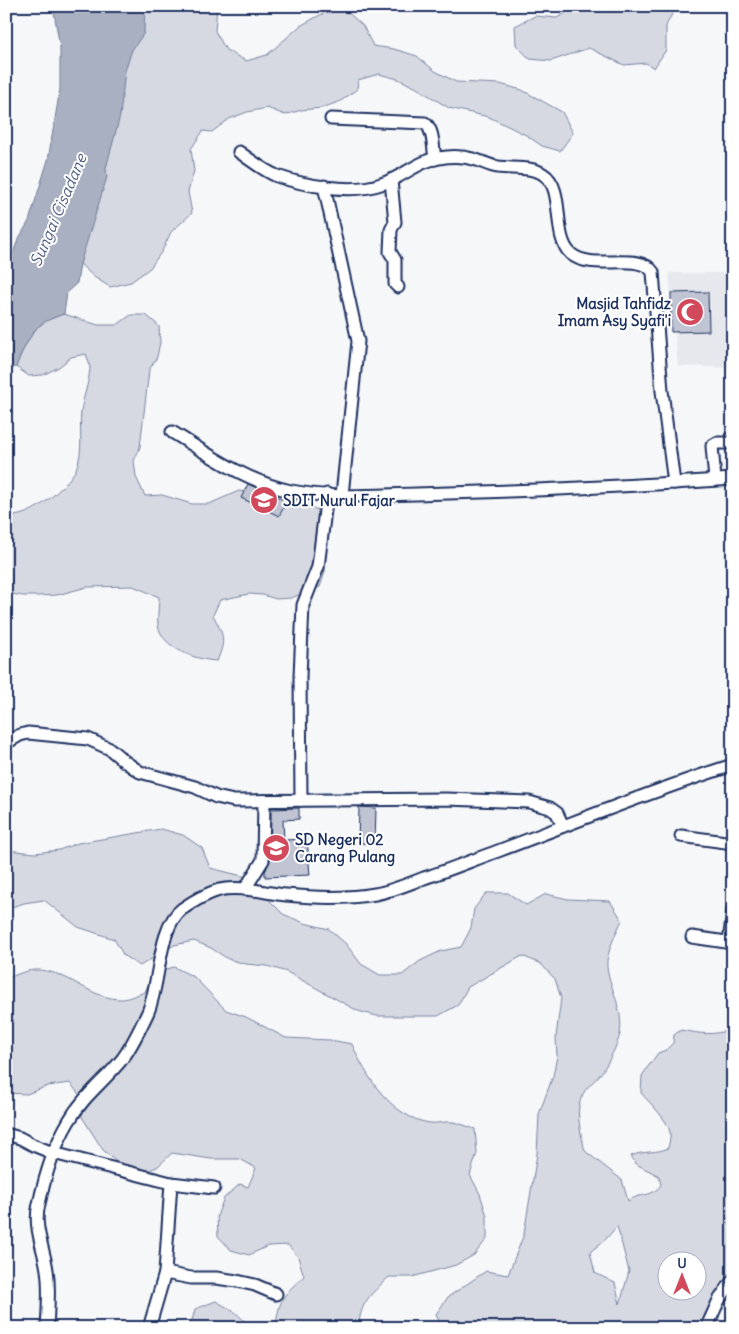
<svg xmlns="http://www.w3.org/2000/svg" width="739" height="1334" viewBox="0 0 739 1334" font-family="Delius,sans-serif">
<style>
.built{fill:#e6e8ee}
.green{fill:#d6d9e2;stroke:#7884a0;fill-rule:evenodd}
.water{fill:#a9b0c1;stroke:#707c99}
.building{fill:#c0c4d3;stroke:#1b2f5e}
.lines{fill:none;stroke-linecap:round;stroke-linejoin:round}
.street-casing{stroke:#1b2f5e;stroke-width:15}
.street{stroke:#fff;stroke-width:11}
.labels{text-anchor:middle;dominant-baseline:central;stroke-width:4;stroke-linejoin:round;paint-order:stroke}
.poi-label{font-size:15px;font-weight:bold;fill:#1b2f5e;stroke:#fff;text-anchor:start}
.water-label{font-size:16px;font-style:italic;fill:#4d5c81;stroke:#fff}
</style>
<rect width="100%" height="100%" fill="#f6f7f9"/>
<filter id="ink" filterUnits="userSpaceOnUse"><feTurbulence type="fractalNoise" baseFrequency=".02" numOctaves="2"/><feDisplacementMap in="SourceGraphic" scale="10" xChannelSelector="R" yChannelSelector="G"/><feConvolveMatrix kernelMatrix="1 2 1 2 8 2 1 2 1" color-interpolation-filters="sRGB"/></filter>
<g filter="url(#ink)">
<path class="built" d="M728 232H733V368L678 366 669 273H730Z"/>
<g class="green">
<path d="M129 6H217L215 31 226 50 246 61 267 55 300 26 320 15 341 6 363 26 373 46 394 49 417 56 435 71 456 82 500 84 522 90 562 112 573 133 560 151 542 146 526 135 489 117 449 108 415 87 398 79 379 74 358 80 357 89 341 101 322 108 301 110 285 115 267 108 247 112 229 119 212 132 203 131 191 149 194 171 188 192 192 213 171 232 162 251 150 268 131 282 110 287 94 277 80 264Z"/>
<path d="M575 6H676L666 26V50L654 68 646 63 624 65 589 48 551 61 530 59 516 45 515 26 535 16 557 18 576 7Z"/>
<path d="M64 314 98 325H117L131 315H146L159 326 160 342 157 357 149 370 140 447 134 461 136 477 145 496 162 495 192 504H209L239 491 272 496H288L302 502 317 510 326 524 325 572 320 587 291 598 276 599 263 595 249 594 220 600 213 615C224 635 226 640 217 661 197 660 162 649 158 625 157 616 159 606 159 597L133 586 87 587 57 595 39 596H23L6 593V515C28 522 67 487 76 469 84 451 79 430 81 411 83 397 89 383 90 369 90 365 88 359 86 354L71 357 59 367 43 375 29 376 16 367C20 355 28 339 36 329 43 321 55 317 64 314Z"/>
<path d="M161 829 183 835 202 848 210 868 255 879 267 898 283 914 304 923 329 929 346 944 361 964 380 975H402L420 961 441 951 461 947 471 928 474 909 486 893H508L526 905 546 894 568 899 610 901 622 920C617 931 605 955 607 967 610 989 624 1009 620 1034 617 1046 609 1061 602 1072 593 1084 582 1088 579 1106 577 1120 582 1138 585 1151L622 1180 628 1201C641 1192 650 1199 661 1185L659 1176 636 1164 631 1156C644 1150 656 1154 668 1148 669 1143 671 1137 670 1132 668 1120 649 1102 641 1093L642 1076 647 1068 658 1053 666 1050 673 1043 674 1035 681 1030C703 1034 711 1036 733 1029V1281L719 1300V1320L715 1328H442L436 1314 448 1297 486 1271 508 1275 524 1234 537 1154 539 1114 553 1076 557 1056 556 1037 561 998 555 979 541 964 522 956 468 987 458 1005 438 1016H377L358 1011 287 972 267 966 246 964 228 959 211 948 194 941 174 945 140 966 124 956 114 939 78 927 44 900 24 903 6 909V850L35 853 59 850 78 843ZM617 1226 629 1271 620 1304 615 1283 595 1273 590 1252 606 1239ZM666 1262H696V1292H666Z"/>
<path d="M174 967 194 977 226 1010 246 1017 286 1038 330 1040 352 1044C366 1077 392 1118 430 1123 437 1124 445 1121 453 1122 460 1123 468 1127 475 1129L477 1153 470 1175 480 1194 487 1216V1239L474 1255 456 1265 412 1277H389C372 1293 359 1303 359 1328H276C278 1300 284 1294 304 1276L298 1257 288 1245 268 1246 249 1255 231 1250 218 1236 217 1216 224 1198 240 1184 248 1187 256 1168 240 1159H211L172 1153 157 1167 137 1175 120 1165 103 1150 82 1117V1098L70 1083 48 1086 27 1094 6 1093V979C15 975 29 969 39 970 70 972 91 1000 123 999 130 998 138 994 145 992L153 973Z"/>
<path d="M216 1301 235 1312 252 1328H190L195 1309Z"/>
</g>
<path class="water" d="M53 6H145L144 33 132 50 125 71 120 116 106 168 107 177 80 264 77 283 67 292 64 314C55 317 43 321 36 329 28 339 20 355 16 367L6 371V271L18 240 29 221 48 160 60 89V48Z"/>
<g class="building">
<path d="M708 292 709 331 671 332V293Z"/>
<path d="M248 484 287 501 279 516 241 498Z"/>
<path d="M359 807 376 808 375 844 358 843Z"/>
<path d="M299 808V819L283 820 284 840 307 839 310 875 265 877V872L270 860 271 809Z"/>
</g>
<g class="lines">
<g class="street-casing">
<g id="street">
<path d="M331 119 425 123C434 130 433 148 435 159"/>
<path d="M239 152C251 160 264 171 277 176 305 186 353 194 381 184 402 178 417 161 439 158 450 156 463 156 473 159 482 161 489 166 498 167 512 169 531 166 543 174 566 188 551 236 571 254 593 272 638 251 653 272L662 391 674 483 733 479"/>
<path d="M391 180 395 222 391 230 390 252 395 260V284L398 287"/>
<path d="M324 186 358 341 342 495"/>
<path d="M172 432C210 455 247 482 291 491 331 499 375 495 416 494 502 492 588 488 674 483"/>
<path d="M715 480 712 446 717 443H733"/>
<path d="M6 743 20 735 28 733 88 739 110 749 124 761 140 772 195 787 216 797 234 801 446 799 529 802 550 808 557 813 563 826"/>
<path d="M301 800 300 677 303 605 318 567 327 494"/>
<path d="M681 836 733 843"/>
<path d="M245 889 263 860 264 801"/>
<path d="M692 937 733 943"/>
<path d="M729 943 733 910"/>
<path d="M6 1134 20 1138 33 1145 53 1153 171 1183 165 1273 149 1328"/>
<path d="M171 1183 214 1188"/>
<path d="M165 1273 191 1278H216L237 1281 255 1285 276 1294"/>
<path d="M709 1322 719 1300 733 1280"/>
<path d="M47 1328C48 1309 50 1289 47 1270 44 1248 33 1227 39 1204 45 1176 54 1146 69 1121 83 1096 106 1080 123 1058 133 1044 141 1027 148 1012 160 984 158 927 182 909 192 902 206 894 219 890 240 885 265 893 286 895 315 898 346 899 375 894 392 891 408 884 424 878 449 870 473 860 498 851 576 822 653 790 733 765"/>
</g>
</g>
<use href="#street" class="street"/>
</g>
</g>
<defs>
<g id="mosque-disc" transform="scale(1.4375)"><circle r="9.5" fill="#d1495b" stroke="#fff"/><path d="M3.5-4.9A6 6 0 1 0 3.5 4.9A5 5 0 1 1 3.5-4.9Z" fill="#fff"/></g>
<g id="school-disc" transform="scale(1.4375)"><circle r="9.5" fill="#d1495b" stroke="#fff"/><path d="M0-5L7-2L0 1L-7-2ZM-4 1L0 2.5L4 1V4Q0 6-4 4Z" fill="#fff"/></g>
</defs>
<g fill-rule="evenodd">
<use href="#mosque-disc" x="690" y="312"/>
<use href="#school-disc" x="264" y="500"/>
<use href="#school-disc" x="276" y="848"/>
</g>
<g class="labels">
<g class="poi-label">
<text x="671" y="303" text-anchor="end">Masjid Tahfidz<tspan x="671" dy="17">Imam Asy Syafi'i</tspan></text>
<text x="283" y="500">SDIT Nurul Fajar</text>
<text x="295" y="839">SD Negeri 02<tspan x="295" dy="17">Carang Pulang</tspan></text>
</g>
<g class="water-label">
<text transform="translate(58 210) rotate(-67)">Sungai Cisadane</text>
</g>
</g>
<rect width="739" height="1334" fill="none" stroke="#fff" stroke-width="25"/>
<rect x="12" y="12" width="714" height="1309" fill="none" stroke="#1b2f5e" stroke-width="2" filter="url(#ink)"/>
<g transform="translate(682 1276)"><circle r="24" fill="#ffffff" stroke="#a4acbf"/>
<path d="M0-4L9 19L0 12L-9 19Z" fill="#d1495b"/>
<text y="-8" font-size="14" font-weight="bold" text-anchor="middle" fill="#1b2f5e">U</text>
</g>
</svg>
